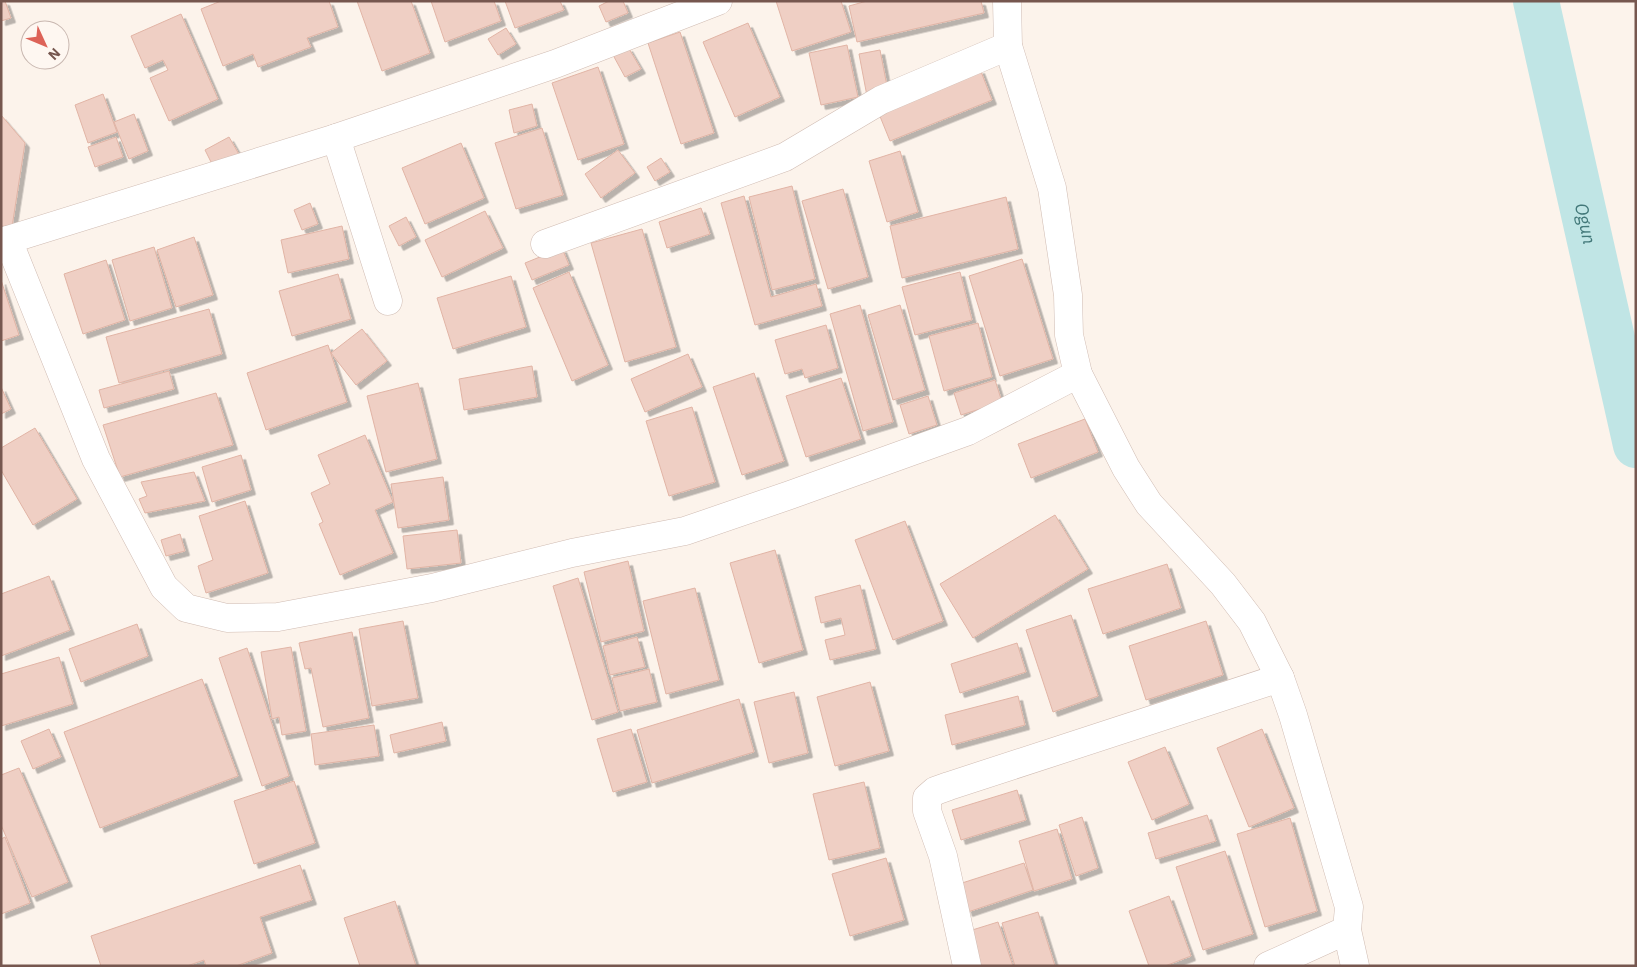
<svg xmlns="http://www.w3.org/2000/svg" width="1637" height="967" viewBox="0 0 1637 967" font-family="'IBM Plex Sans',sans-serif">
<style>
.lines{fill:none;stroke-linecap:round;stroke-linejoin:round}
.river{stroke:#c0e5e5;stroke-width:46}
.building{fill:#efcfc4;stroke:#e1b4a5;filter:url(#shadow)}
.minor-casing{stroke:#d0bcb3;stroke-width:29}
.minor{stroke:#fff;stroke-width:28}
.labels{text-anchor:middle;dominant-baseline:central;stroke-width:4;stroke-linejoin:round;paint-order:stroke}
.water-label{font-size:18px;font-style:italic;fill:#427879;stroke:#fef7f1}
</style>
<defs>
<filter id="shadow"><feDropShadow dx="4.5" dy="4.5" stdDeviation="0" flood-color="#0004"/></filter>
</defs>
<rect width="100%" height="100%" fill="#fcf3eb"/>
<g class="lines">
<path class="river" id="s1" d="M1536 1 1636 445"/>
</g>
<g class="building">
<path d="M1 1H5L11 18 1 21Z"/>
<path d="M221 1H329L338 27 307 38 311 47 258 67 253 54 223 66 201 9Z"/>
<path d="M357 1H411L430 53 382 71Z"/>
<path d="M431 1H494L501 21 445 42Z"/>
<path d="M505 1H560L564 10 515 28Z"/>
<path d="M609 1H623L628 13 606 22 599 6Z"/>
<path d="M776 1H841L851 32 792 51Z"/>
<path d="M867 1H981L984 13 857 42 849 6Z"/>
<path d="M181 14 218 99 169 121 150 78 168 70 163 60 145 68 131 36Z"/>
<path d="M748 23 780 97 735 117 703 42Z"/>
<path d="M506 28 516 44 498 55 488 39Z"/>
<path d="M680 32 714 133 681 144 648 43Z"/>
<path d="M847 45 858 97 821 105 809 53Z"/>
<path d="M628 47 641 69 625 77 613 55Z"/>
<path d="M880 50 888 91 867 96 859 54Z"/>
<path d="M598 67 624 144 578 160 552 83Z"/>
<path d="M980 69 992 100 890 141 877 109Z"/>
<path d="M103 94 117 132 88 143 75 105Z"/>
<path d="M532 104 537 126 514 133 509 110Z"/>
<path d="M134 114 148 151 129 159 114 122Z"/>
<path d="M1 115 25 143 12 227 1 226Z"/>
<path d="M542 128 563 195 516 209 495 143Z"/>
<path d="M116 137 123 157 95 167 88 147Z"/>
<path d="M229 137 240 156 215 170 205 150Z"/>
<path d="M461 143 484 198 425 224 402 168Z"/>
<path d="M618 150 635 173 601 198 585 174Z"/>
<path d="M900 151 918 212 887 222 869 161Z"/>
<path d="M661 158 670 172 655 181 647 167Z"/>
<path d="M792 186 815 279 772 290 749 197Z"/>
<path d="M843 189 868 277 828 289 802 201Z"/>
<path d="M744 196 771 297 816 284 822 306 755 325 721 203Z"/>
<path d="M1006 197 1018 249 902 278 890 226Z"/>
<path d="M310 203 318 224 302 230 294 210Z"/>
<path d="M701 208 710 234 667 248 659 222Z"/>
<path d="M485 211 503 248 442 277 425 240Z"/>
<path d="M406 217 416 237 399 246 389 226Z"/>
<path d="M342 226 349 259 288 273 281 240Z"/>
<path d="M642 229 676 347 625 362 591 243Z"/>
<path d="M194 237 213 295 176 307 157 250Z"/>
<path d="M154 247 172 308 130 321 112 260Z"/>
<path d="M562 248 569 265 532 280 525 263Z"/>
<path d="M1022 259 1053 359 1000 376 969 276Z"/>
<path d="M106 260 125 320 83 334 64 274Z"/>
<path d="M569 272 608 365 572 381 533 288Z"/>
<path d="M960 272 972 320 915 335 902 287Z"/>
<path d="M338 274 351 319 292 336 279 291Z"/>
<path d="M511 276 526 327 453 349 437 298Z"/>
<path d="M1 280 19 335 1 341Z"/>
<path d="M860 305 893 422 863 431 830 314Z"/>
<path d="M900 305 925 390 893 400 868 315Z"/>
<path d="M209 309 222 354 119 383 106 337Z"/>
<path d="M978 323 992 377 944 391 929 336Z"/>
<path d="M826 325 838 368 805 378 802 369 785 374 775 340Z"/>
<path d="M362 329 387 361 356 385 331 353Z"/>
<path d="M328 345 347 402 266 430 247 373Z"/>
<path d="M688 354 702 387 645 412 631 379Z"/>
<path d="M532 366 537 397 464 410 459 379Z"/>
<path d="M169 371 174 389 104 408 99 390Z"/>
<path d="M754 373 784 461 742 475 713 387Z"/>
<path d="M841 378 861 439 806 457 786 396Z"/>
<path d="M995 380 1002 402 961 415 954 393Z"/>
<path d="M418 383 437 459 386 472 367 396Z"/>
<path d="M1 387 11 409 1 414Z"/>
<path d="M216 393 233 445 120 477 103 425Z"/>
<path d="M928 396 937 425 909 434 900 405Z"/>
<path d="M692 407 715 482 669 496 646 421Z"/>
<path d="M1085 419 1098 452 1031 478 1018 444Z"/>
<path d="M35 428 77 499 33 525 1 470V448Z"/>
<path d="M365 435 393 502 375 510 393 553 340 575 319 524 323 522 311 493 330 484 318 455Z"/>
<path d="M241 455 251 490 212 502 202 467Z"/>
<path d="M194 472 205 501 145 513 139 499 147 496 141 482Z"/>
<path d="M443 477 449 520 398 528 391 484Z"/>
<path d="M245 501 268 573 206 593 198 566 213 560 199 516Z"/>
<path d="M1055 515 1088 569 973 638 940 584Z"/>
<path d="M905 521 943 621 893 640 855 540Z"/>
<path d="M457 530 461 563 407 569 403 536Z"/>
<path d="M180 534 185 551 166 556 161 540Z"/>
<path d="M775 550 803 650 759 663 730 563Z"/>
<path d="M628 561 644 631 601 642 584 572Z"/>
<path d="M1167 564 1181 608 1103 634 1088 589Z"/>
<path d="M49 576 70 630 1 656V594Z"/>
<path d="M578 578 618 712 592 720 553 586Z"/>
<path d="M860 585 876 649 830 660 825 640 845 635 841 618 821 623 815 597Z"/>
<path d="M695 588 719 680 666 694 643 601Z"/>
<path d="M1071 615 1098 696 1053 712 1026 630Z"/>
<path d="M403 621 418 698 372 706 359 629Z"/>
<path d="M1206 621 1223 675 1146 700 1129 646Z"/>
<path d="M137 624 148 656 81 682 69 649Z"/>
<path d="M352 632 369 718 323 727 311 668 305 669 299 643Z"/>
<path d="M637 637 645 667 610 675 603 646Z"/>
<path d="M1017 643 1026 672 960 693 951 664Z"/>
<path d="M291 647 306 731 282 735 279 717 272 719 261 652Z"/>
<path d="M247 648 289 776 262 786 219 658Z"/>
<path d="M59 657 73 704 1 726V674Z"/>
<path d="M649 669 657 702 620 711 612 678Z"/>
<path d="M202 679 238 776 100 828 64 732Z"/>
<path d="M870 682 889 751 835 766 817 697Z"/>
<path d="M794 692 808 753 769 763 754 702Z"/>
<path d="M1018 696 1025 725 952 745 945 715Z"/>
<path d="M739 699 754 752 652 783 637 730Z"/>
<path d="M442 722 446 741 394 753 390 735Z"/>
<path d="M374 725 379 756 315 765 311 734Z"/>
<path d="M49 729 61 757 33 769 21 741Z"/>
<path d="M631 729 647 782 613 792 597 739Z"/>
<path d="M1262 729 1294 808 1249 827 1217 748Z"/>
<path d="M1165 747 1189 804 1152 820 1128 762Z"/>
<path d="M19 768 68 882 32 897 1 825V775Z"/>
<path d="M294 781 315 843 254 864 234 801Z"/>
<path d="M864 782 880 848 829 860 813 794Z"/>
<path d="M1017 790 1026 820 961 840 952 810Z"/>
<path d="M1207 815 1216 841 1156 859 1148 833Z"/>
<path d="M1082 817 1098 868 1076 876 1059 825Z"/>
<path d="M1290 818 1317 911 1265 927 1237 834Z"/>
<path d="M1057 829 1072 879 1034 891 1019 841Z"/>
<path d="M5 837 30 903 1 914V839Z"/>
<path d="M1225 851 1253 934 1203 950 1176 867Z"/>
<path d="M886 858 904 920 850 936 832 874Z"/>
<path d="M1024 863 1033 890 968 912 959 884Z"/>
<path d="M300 865 312 900 260 917 272 953 236 966H206L204 960 187 966H101L91 936Z"/>
<path d="M1169 896 1191 956 1165 966H1149L1129 911Z"/>
<path d="M395 901 416 966H360L344 918Z"/>
<path d="M1038 912 1055 966H1015L1002 923Z"/>
<path d="M998 922 1013 966H980L969 931Z"/>
</g>
<g class="lines">
<g class="minor-casing">
<g id="minor">
<path d="M1007 1 1008 46 1052 188 1068 295 1069 335 1078 374 1126 468 1149 504 1223 584 1252 622 1280 678 1293 715 1349 907 1347 930 1355 966"/>
<path d="M336 138 388 301"/>
<path d="M8 240 96 459 164 587 186 608 227 618 278 617 432 588 572 553 685 531 790 495 968 431 1078 374"/>
<path d="M1 242 336 138 555 64 718 1"/>
<path d="M545 244 785 157 881 100 1008 46"/>
<path d="M967 966 943 856 927 811V798L935 791 949 786 1280 678"/>
<path d="M1268 966 1347 930"/>
</g>
</g>
<use href="#minor" class="minor"/>
</g>
<g class="labels">
<g class="water-label">
<text stroke="none"><textPath href="#s1" startOffset="228">Ogun</textPath></text>
</g>
</g>
<rect width="1637" height="967" fill="none" stroke="#76574f" stroke-width="5"/>
<g transform="translate(45 45) rotate(134)"><circle r="24" fill="#fef7f1" stroke="#c8b7b0"/>
<path d="M0-4L9 19L0 12L-9 19Z" fill="#dd6358"/>
<text y="-8" font-size="14" font-weight="bold" text-anchor="middle" fill="#76574f">N</text>
</g>
</svg>
